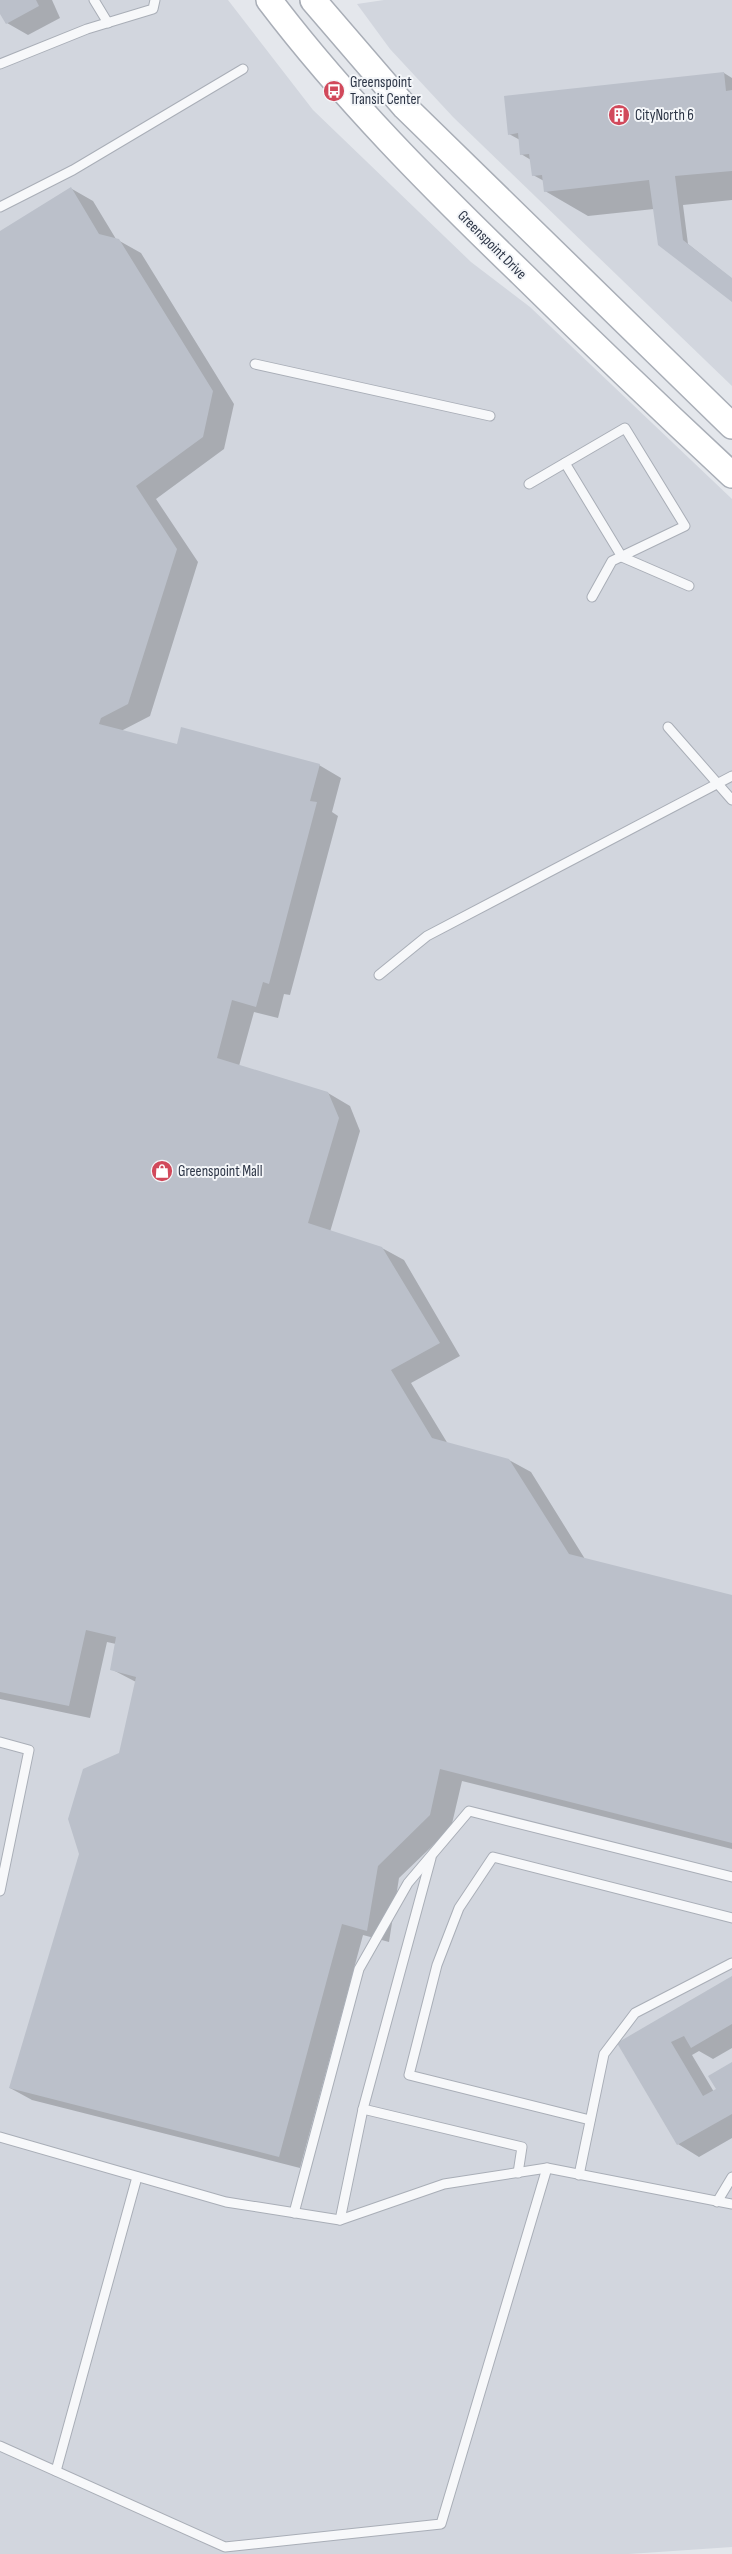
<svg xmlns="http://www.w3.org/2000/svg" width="732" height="2554" viewBox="0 0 732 2554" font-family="'Sofia Sans Condensed',sans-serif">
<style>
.built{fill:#d2d6de}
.shadow{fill:#0003}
.building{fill:#bbc0ca}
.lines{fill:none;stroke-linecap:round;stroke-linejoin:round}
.lane-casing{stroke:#a9aeb7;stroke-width:11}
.secondary-casing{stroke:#a9aeb7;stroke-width:28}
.lane{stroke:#f7f8fa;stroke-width:9}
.secondary{stroke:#fff;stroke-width:25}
.labels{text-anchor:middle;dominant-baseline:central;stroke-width:4;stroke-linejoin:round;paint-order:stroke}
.poi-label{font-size:15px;fill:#2b3445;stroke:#f4f6f9;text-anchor:start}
.street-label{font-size:15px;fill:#2b3445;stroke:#f4f6f9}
</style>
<rect width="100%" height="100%" fill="#e4e7ec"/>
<g class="built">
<path d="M0 0H228L313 110 471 262 530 307 732 499V2547L629 2554H0Z"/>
<path d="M384 0H732V386L453 117 390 49 357 4Z"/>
</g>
<g class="shadow">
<path d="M0 0H52L60 18 28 35 7 23 0 11Z"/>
<path d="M724 73 732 78V200L683 205 688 244 732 279V300L654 209 588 216 545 191 544 181 533 175 531 160 521 154 520 140 509 134Z"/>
<path d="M72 189 93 201 116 239 141 253 234 404 224 449 156 499 198 562 150 716 121 731 178 745 319 765 341 778 332 812 338 816 290 995 284 994 278 1018 254 1012 239 1066 328 1093 350 1106 360 1131 330 1232 382 1248 404 1260 460 1356 411 1383 448 1444 509 1460 531 1472 585 1559 732 1597V1849L462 1781 451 1828 399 1878 389 1942 363 1935 300 2168 32 2100 10 2088 120 1754 136 1682 111 1669 116 1644 107 1642 90 1718 0 1699V232Z"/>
<path d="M732 1978V2048L713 2059 699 2051 692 2055 714 2092 717 2090 732 2064V2138L699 2157 678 2144 619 2043Z"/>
</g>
<g class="building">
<path d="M0 0H36L39 6 6 24 0 14Z"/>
<path d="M724 72 726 91 732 90V171L675 176 683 240 732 278V302L658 245 649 180 544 192 542 175 532 176 529 154 520 155 518 133 508 135 504 96Z"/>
<path d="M71 187 99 234 119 239 213 391 203 437 136 486 177 549 128 704 101 718 99 724 177 744 181 727 320 764 310 801 317 802 269 984 263 982 256 1007 232 1000 217 1058 328 1092 339 1118 308 1223 382 1247 440 1343 391 1370 432 1438 509 1459 569 1554 732 1595V1843L440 1769 430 1815 378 1866 367 1931 342 1924 279 2157 9 2088 79 1854 68 1819 83 1769 119 1753 136 1677 110 1670 116 1637 86 1630 69 1706 0 1692V231Z"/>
<path d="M732 1976V2024L691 2048 684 2036 671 2042 703 2096 716 2089 708 2076 732 2062V2114L677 2145 617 2043Z"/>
</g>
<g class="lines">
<g class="lane-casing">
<g id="lane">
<path d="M94 0 108 23"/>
<path d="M0 64 87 29 153 9 155 0"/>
<path d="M0 207 73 170 243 69"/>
<path d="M255 364 490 416"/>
<path d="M565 463 622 557 689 586"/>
<path d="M529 484 625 428 685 526 612 561 592 597"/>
<path d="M668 727 732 800"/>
<path d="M379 975 427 936 732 776"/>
<path d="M0 1742 29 1750 0 1891"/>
<path d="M431 1858 363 2109 522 2147 518 2173"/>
<path d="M590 2120 409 2075 437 1965 459 1908 493 1857 732 1918"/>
<path d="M0 2137 226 2202 340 2220 444 2184 547 2168 732 2204"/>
<path d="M579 2175 604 2054 635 2013 732 1963"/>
<path d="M717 2202 732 2177"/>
<path d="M294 2213 359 1969 408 1883 469 1811 732 1877"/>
<path d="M340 2220 363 2109"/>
<path d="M0 2446 225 2547 441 2524 547 2168"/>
<path d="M56 2471 137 2177"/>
</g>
</g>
<g class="secondary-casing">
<g id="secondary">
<path d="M269 0C344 99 433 188 522 274 591 342 661 409 732 475"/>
<path d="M313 0 405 107 732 426"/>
</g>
</g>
<use href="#lane" class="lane"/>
<use href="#secondary" class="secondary"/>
</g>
<defs>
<g id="bus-disc" transform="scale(1.125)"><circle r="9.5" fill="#d1495b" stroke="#f4f6f9"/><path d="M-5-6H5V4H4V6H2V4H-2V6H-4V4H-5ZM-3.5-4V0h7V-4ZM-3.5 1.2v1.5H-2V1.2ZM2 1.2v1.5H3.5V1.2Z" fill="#fff"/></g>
<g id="building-disc" transform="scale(1.125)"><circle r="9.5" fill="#d1495b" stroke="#f4f6f9"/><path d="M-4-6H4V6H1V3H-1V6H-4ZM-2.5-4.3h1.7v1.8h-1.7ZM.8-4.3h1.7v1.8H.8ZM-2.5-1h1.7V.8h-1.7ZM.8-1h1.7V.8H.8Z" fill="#fff"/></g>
<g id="shop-disc" transform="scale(1.125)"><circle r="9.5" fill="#d1495b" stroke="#f4f6f9"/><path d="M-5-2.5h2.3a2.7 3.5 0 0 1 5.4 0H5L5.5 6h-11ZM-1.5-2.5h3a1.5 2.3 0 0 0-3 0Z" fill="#fff"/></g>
</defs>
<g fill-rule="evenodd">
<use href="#bus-disc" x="334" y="91"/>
<use href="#building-disc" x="619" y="115"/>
<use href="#shop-disc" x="162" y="1171"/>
</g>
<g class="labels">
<g class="poi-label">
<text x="350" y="82">Greenspoint<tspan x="350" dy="17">Transit Center</tspan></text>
<text x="635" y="115">CityNorth 6</text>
<text x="178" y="1171">Greenspoint Mall</text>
</g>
<g class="street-label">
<text transform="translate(492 245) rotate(45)">Greenspoint Drive</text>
</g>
</g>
</svg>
